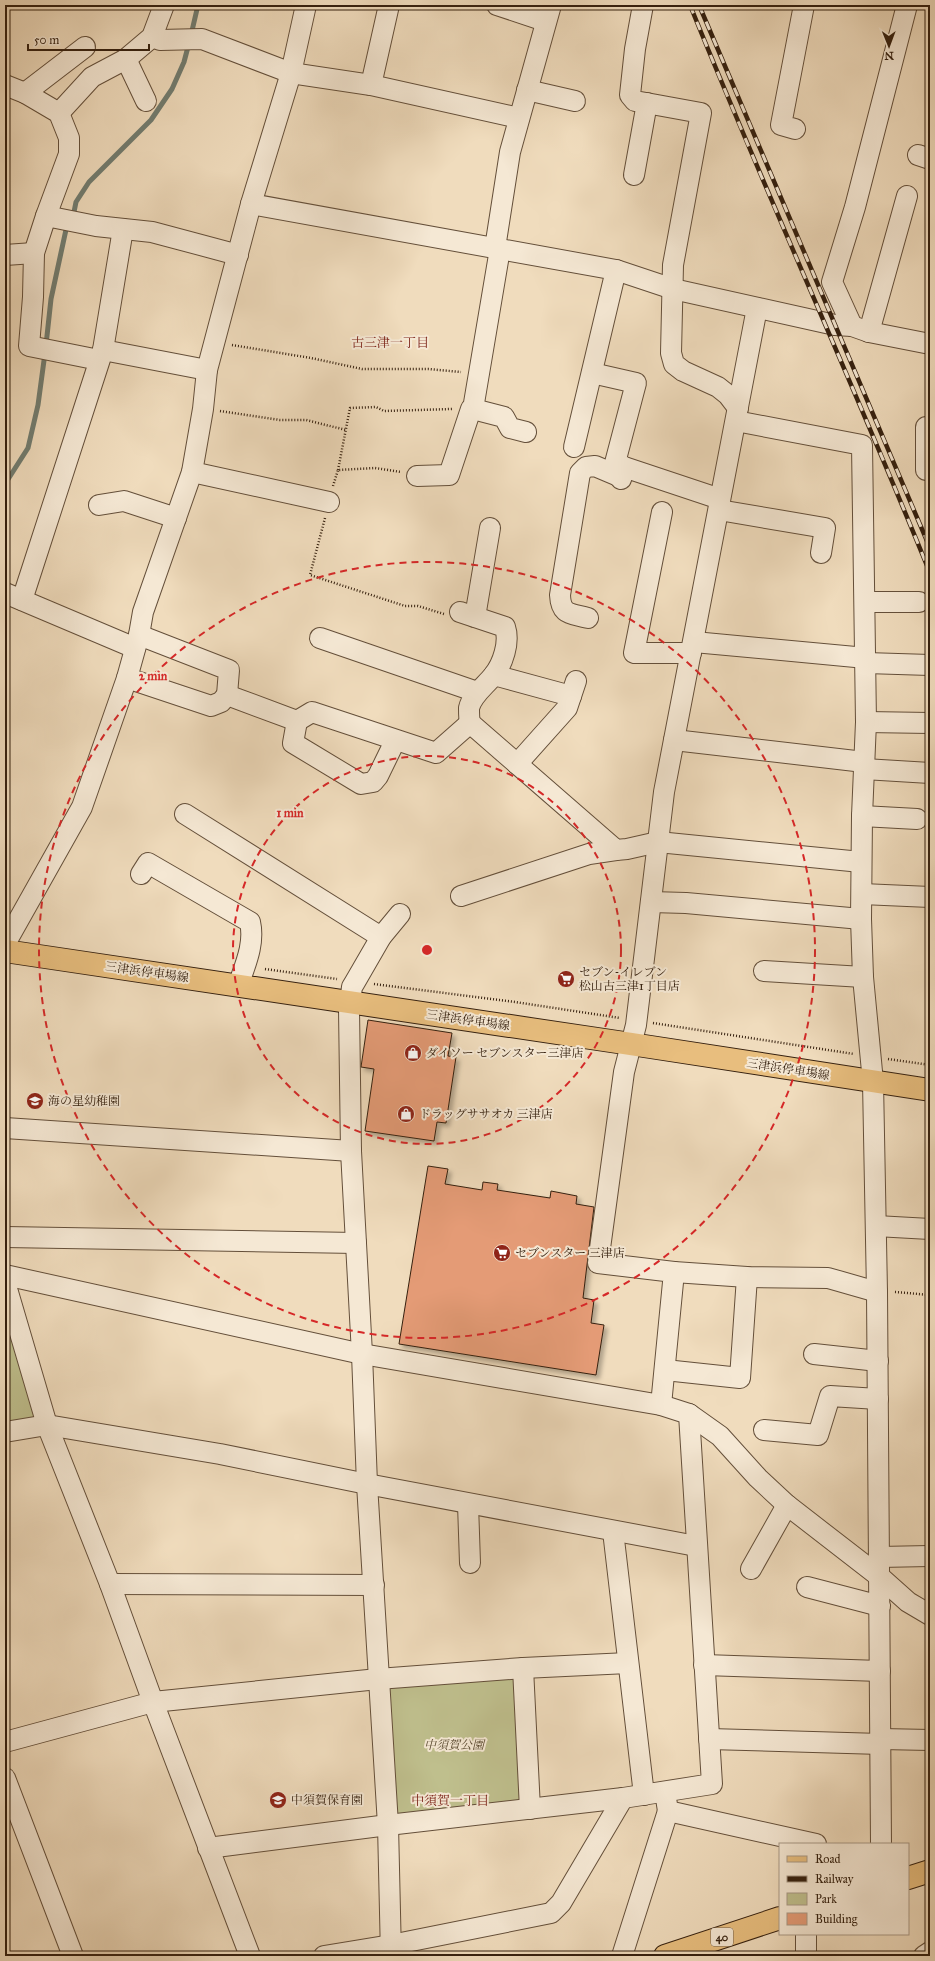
<svg xmlns="http://www.w3.org/2000/svg" width="935" height="1961" viewBox="0 0 935 1961" font-family="'IM FELL Great Primer','Noto Serif JP',serif">
<style>
.green{fill:#bfbf8d;stroke:#7a704e}
.lines{fill:none;stroke-linecap:round;stroke-linejoin:round}
.stream{stroke:#727d71;stroke-width:5}
.building{fill:#e49b76;stroke:#35200f;filter:url(#shadow)}
.minor-casing{stroke:#644f3a;stroke-width:22}
.major-casing{stroke:#35200f;stroke-width:24}
.path{stroke:#35200f;stroke-width:2.5;stroke-dasharray:1 2;stroke-linecap:butt}
.minor{stroke:#f5e8d4;stroke-width:20}
.major{stroke:#e8be7e;stroke-width:22}
.rail-casing{stroke:#35200f;stroke-width:4.5}
.rail{stroke:#f5e8d4;stroke-width:3;stroke-dasharray:9;stroke-linecap:butt}
.ring{fill:none;stroke:#d62828;stroke-width:2;stroke-dasharray:7 5}
.labels{text-anchor:middle;dominant-baseline:central;stroke-width:4;stroke-linejoin:round;paint-order:stroke}
.shield{fill:#f5e8d4;stroke:#6f5c4a;stroke-width:1}
.shield-label{font-size:11px;font-weight:bold;fill:#35200f}
.street-label{font-size:12px;fill:#35200f;stroke:#f5e8d4}
.poi-label{font-size:12px;fill:#35200f;stroke:#f5e8d4;text-anchor:start}
.park-label{font-size:12px;font-style:italic;fill:#58482e;stroke:#f5e8d4}
.neighbourhood-label{font-size:13px;fill:#7a1f14;stroke:#f5e8d4}
.centre{fill:#d62828;stroke:#f5e8d4;stroke-width:2}
.ring-label{font-size:12px;text-anchor:middle;font-weight:bold;fill:#d62828;stroke:#f5e8d4;stroke-width:4;stroke-linejoin:round;paint-order:stroke}
</style>
<defs>
<filter id="shadow"><feDropShadow dx="3.5" dy="3.5" stdDeviation="2" flood-color="#0004"/></filter>
</defs>
<rect width="100%" height="100%" fill="#f0dcbd"/>
<filter id="stains"><feTurbulence type="fractalNoise" baseFrequency=".005" numOctaves="4"/><feColorMatrix values="0 0 0 0 .2 0 0 0 0 .09 0 0 0 0 .02 0 0 0 .5 -.17"/></filter>
<radialGradient id="worn" r=".72"><stop offset=".6" stop-color="#630" stop-opacity="0"/><stop offset="1" stop-color="#630" stop-opacity=".3"/></radialGradient>
<g class="green">
<path d="M5 1305 37 1419 5 1424Z"/>
<path d="M518 1674 526 1804 387 1819 383 1683Z"/>
</g>
<g class="lines">
<g class="stream">
<path d="M191 35 198 5"/>
<path d="M71 216 74 212 76 202 89 182 151 120 172 89 184 62 189 43"/>
<path d="M46 345 51 299 67 225"/>
<path d="M5 484 28 448 38 405 45 353"/>
</g>
</g>
<g class="building">
<path d="M368 1020 452 1033 448 1056 456 1057 446 1123 437 1122 434 1141 365 1131 374 1069 361 1067Z"/>
<path d="M428 1166 448 1169 445 1184 482 1190 483 1182 498 1184 497 1190 550 1198 551 1191 577 1196 576 1204 594 1207 583 1298 594 1300 591 1323 604 1325 596 1375 399 1344Z"/>
</g>
<g class="lines">
<g class="minor-casing">
<g id="minor">
<path d="M497 5 545 21"/>
<path d="M643 5 635 49 630 95 635 101 701 113 673 265 671 353 674 364 683 371 718 387 728 395 738 408"/>
<path d="M152 37 160 40 202 39 291 73 371 85 519 118"/>
<path d="M126 59 146 101"/>
<path d="M5 85 25 93 59 113 69 138V154L46 216 34 253 33 297 29 346 99 360"/>
<path d="M371 85 389 5"/>
<path d="M527 90 575 101"/>
<path d="M25 93 85 47"/>
<path d="M59 113 92 77 126 59 152 37 164 5"/>
<path d="M795 129 781 125 804 5"/>
<path d="M918 155 930 159"/>
<path d="M634 175 647 103"/>
<path d="M251 204 616 270 673 289 835 325 852 326 869 332 930 344"/>
<path d="M46 216 96 226 152 232 238 255"/>
<path d="M495 248 510 152 551 5"/>
<path d="M5 255 34 253"/>
<path d="M852 326 832 282 855 207 907 5"/>
<path d="M869 332 907 196"/>
<path d="M103 350 207 370"/>
<path d="M592 373 636 383 615 463 624 467"/>
<path d="M473 409 504 417 510 428 526 432"/>
<path d="M736 421 862 445 866 722 862 816 861 919 863 977 873 1082 877 1292 881 1844"/>
<path d="M574 447 616 270"/>
<path d="M926 470V427"/>
<path d="M192 472 329 502"/>
<path d="M417 476 449 475 471 409H473L500 249"/>
<path d="M621 479 624 467 720 499"/>
<path d="M99 505 124 501 176 518"/>
<path d="M719 510 825 528 821 553"/>
<path d="M662 512 634 653H691"/>
<path d="M5 593 135 648"/>
<path d="M22 600 103 350 123 229"/>
<path d="M866 602H919"/>
<path d="M460 612 505 627C510 642 503 664 493 676 485 686 472 695 469 708 469 713 469 719 470 723"/>
<path d="M475 617 490 528"/>
<path d="M588 618C571 613 561 616 560 595L580 473 586 467 595 466 621 477"/>
<path d="M139 635 229 670 227 695"/>
<path d="M320 638 477 692"/>
<path d="M694 642 866 658"/>
<path d="M866 663 930 665"/>
<path d="M494 675 571 696"/>
<path d="M127 678 211 706 221 702 227 695 297 721 312 712 436 753 470 723 616 850 627 849 658 842 861 862"/>
<path d="M297 721 293 743 361 784 373 782 378 776 395 741"/>
<path d="M866 722 930 723"/>
<path d="M674 740 864 762"/>
<path d="M517 764 567 708 576 681"/>
<path d="M864 769 930 773"/>
<path d="M185 814 381 937"/>
<path d="M862 816 917 819"/>
<path d="M141 874 148 863 250 922C255 944 245 965 238 986"/>
<path d="M862 894 930 897"/>
<path d="M461 896 589 854 616 850"/>
<path d="M651 902 686 903 861 919"/>
<path d="M5 944 82 807 127 678 139 635 143 612 192 472 203 409 207 370 251 204 291 73 306 5"/>
<path d="M764 971 863 977"/>
<path d="M5 1128 351 1151"/>
<path d="M876 1226 930 1229"/>
<path d="M5 1237 356 1243"/>
<path d="M674 1272 747 1277 828 1278 877 1292"/>
<path d="M5 1275 362 1354 661 1405 689 1414 712 1784 623 1798 388 1825 208 1848"/>
<path d="M5 1282 47 1425 110 1584 153 1702 250 1956"/>
<path d="M814 1354 878 1361"/>
<path d="M665 1370 740 1378 747 1277"/>
<path d="M661 1405 674 1272 598 1263 624 1072 636 1025 664 792 757 308"/>
<path d="M689 1414 720 1436 758 1478 787 1505 880 1577 908 1602 930 1615"/>
<path d="M764 1430 818 1435 830 1396 878 1399"/>
<path d="M5 1432 47 1425 220 1454 367 1484 696 1546"/>
<path d="M468 1504 470 1563"/>
<path d="M613 1531 644 1795"/>
<path d="M879 1557 930 1556"/>
<path d="M751 1569 787 1505"/>
<path d="M110 1584 374 1585"/>
<path d="M807 1587 880 1606"/>
<path d="M704 1665 880 1671"/>
<path d="M523 1668 530 1809"/>
<path d="M709 1739 881 1744"/>
<path d="M881 1739 930 1740"/>
<path d="M5 1742 153 1702 378 1679 523 1668 628 1663"/>
<path d="M5 1778 73 1956"/>
<path d="M665 1792 668 1811 816 1844"/>
<path d="M806 1934V1956"/>
<path d="M324 1956 391 1945 551 1913 561 1903 623 1798"/>
<path d="M391 1956 388 1825 367 1484 362 1354 351 1151 349 1009 352 987 355 982 381 937 400 914"/>
<path d="M622 1956 668 1811"/>
<path d="M924 1956 930 1952"/>
</g>
</g>
<g class="major-casing">
<g id="major">
<path d="M5 951 631 1044 930 1090"/>
<path d="M908 1878 930 1871"/>
<path d="M665 1956 780 1918"/>
</g>
</g>
<g class="path">
<path d="M232 345 311 358 362 369H428L461 372"/>
<path d="M220 411 280 420H306L346 430"/>
<path d="M338 470 350 408 376 407 384 411 452 409"/>
<path d="M333 486 338 470 375 468 401 472"/>
<path d="M325 518 310 575 405 606H418L444 614"/>
<path d="M265 969 337 979"/>
<path d="M374 984 515 1002 620 1018"/>
<path d="M653 1023 854 1054"/>
<path d="M888 1059 930 1065"/>
<path d="M895 1292 930 1295"/>
</g>
<use href="#minor" class="minor"/>
<use href="#major" class="major"/>
<g class="rail-casing">
<g id="rail">
<path d="M690 5C767 196 853 383 930 573"/>
<path d="M699 5 930 548"/>
</g>
</g>
<use href="#rail" class="rail"/>
</g>
<g class="ring">
<circle cx="427" cy="950" r="194"/>
<circle cx="427" cy="950" r="388"/>
</g>
<defs>
<g id="supermarket-disc" transform="scale(0.9)"><circle r="9.5" fill="#8f2418" stroke="#f5e8d4"/><path d="M-6-5.5h2.5l.6 2H6L4.5 2H-2.5L-4.4-4H-6ZM-1.5 3.2a1.3 1.3 0 1 0 .1 0ZM3 3.2a1.3 1.3 0 1 0 .1 0Z" fill="#fff"/></g>
<g id="shop-disc" transform="scale(0.9)"><circle r="9.5" fill="#8f2418" stroke="#f5e8d4"/><path d="M-5-2.5h2.3a2.7 3.5 0 0 1 5.4 0H5L5.5 6h-11ZM-1.5-2.5h3a1.5 2.3 0 0 0-3 0Z" fill="#fff"/></g>
<g id="school-disc" transform="scale(0.9)"><circle r="9.5" fill="#8f2418" stroke="#f5e8d4"/><path d="M0-5L7-2L0 1L-7-2ZM-4 1L0 2.5L4 1V4Q0 6-4 4Z" fill="#fff"/></g>
</defs>
<g fill-rule="evenodd">
<use href="#supermarket-disc" x="566" y="979"/>
<use href="#shop-disc" x="413" y="1053"/>
<use href="#school-disc" x="35" y="1101"/>
<use href="#shop-disc" x="406" y="1114"/>
<use href="#supermarket-disc" x="502" y="1253"/>
<use href="#school-disc" x="278" y="1800"/>
</g>
<g class="labels">
<rect class="shield" x="711" y="1928" width="22" height="18" rx="3"/>
<g class="shield-label">
<text x="722" y="1937">40</text>
</g>
<g class="street-label">
<text transform="translate(147 972) rotate(8)">三津浜停車場線</text>
<text transform="translate(468 1020) rotate(8)">三津浜停車場線</text>
<text transform="translate(788 1069) rotate(9)">三津浜停車場線</text>
</g>
<g class="poi-label">
<text x="579" y="972">セブン-イレブン<tspan x="579" dy="14">松山古三津1丁目店</tspan></text>
<text x="426" y="1053">ダイソー セブンスター三津店</text>
<text x="48" y="1101">海の星幼稚園</text>
<text x="419" y="1114">ドラッグササオカ 三津店</text>
<text x="515" y="1253">セブンスター 三津店</text>
<text x="291" y="1800">中須賀保育園</text>
</g>
<g class="park-label">
<text x="454" y="1745">中須賀公園</text>
</g>
<g class="neighbourhood-label">
<text x="390" y="343">古三津一丁目</text>
<text x="450" y="1801">中須賀一丁目</text>
</g>
</g>
<circle cx="427" cy="950" r="6" class="centre"/>
<g class="ring-label">
<text x="153" y="680">2 min</text>
<text x="290" y="817">1 min</text>
</g>
<rect width="935" height="1961" fill="none" stroke="#f0dcbd" stroke-width="20"/>
<rect x="6" y="6" width="923" height="1949" fill="none" stroke="#35200f" stroke-width="2"/>
<rect x="10" y="10" width="915" height="1941" fill="none" stroke="#35200f"/>
<rect x="779" y="1843" width="130" height="92" fill="#f5e8d4" stroke="#a89885"/>
<rect x="787" y="1856" width="20" height="6" fill="#e8be7e" stroke="#a89885"/>
<text x="815" y="1863" font-size="12" fill="#35200f">Road</text>
<rect x="787" y="1876" width="20" height="6" fill="#35200f" stroke="#a89885"/>
<text x="815" y="1883" font-size="12" fill="#35200f">Railway</text>
<rect x="787" y="1893" width="20" height="12" fill="#bfbf8d" stroke="#a89885"/>
<text x="815" y="1903" font-size="12" fill="#35200f">Park</text>
<rect x="787" y="1913" width="20" height="12" fill="#e49b76" stroke="#a89885"/>
<text x="815" y="1923" font-size="12" fill="#35200f">Building</text>
<g transform="translate(889 46) rotate(179)" stroke="#f5e8d4" stroke-width="3" paint-order="stroke">
<path d="M0-3L7 15L0 10L-7 15Z" fill="#35200f"/>
<text y="-6" font-size="11" font-weight="bold" text-anchor="middle" fill="#35200f">N</text>
</g>
<path d="M28 44v6h121v-6" fill="none" stroke="#35200f" stroke-width="2"/>
<text x="34" y="44" font-size="12" fill="#35200f" stroke="#f5e8d4" stroke-width="3" paint-order="stroke">50 m</text>
<rect width="100%" height="100%" filter="url(#stains)"/>
<rect width="100%" height="100%" fill="url(#worn)"/>
</svg>
